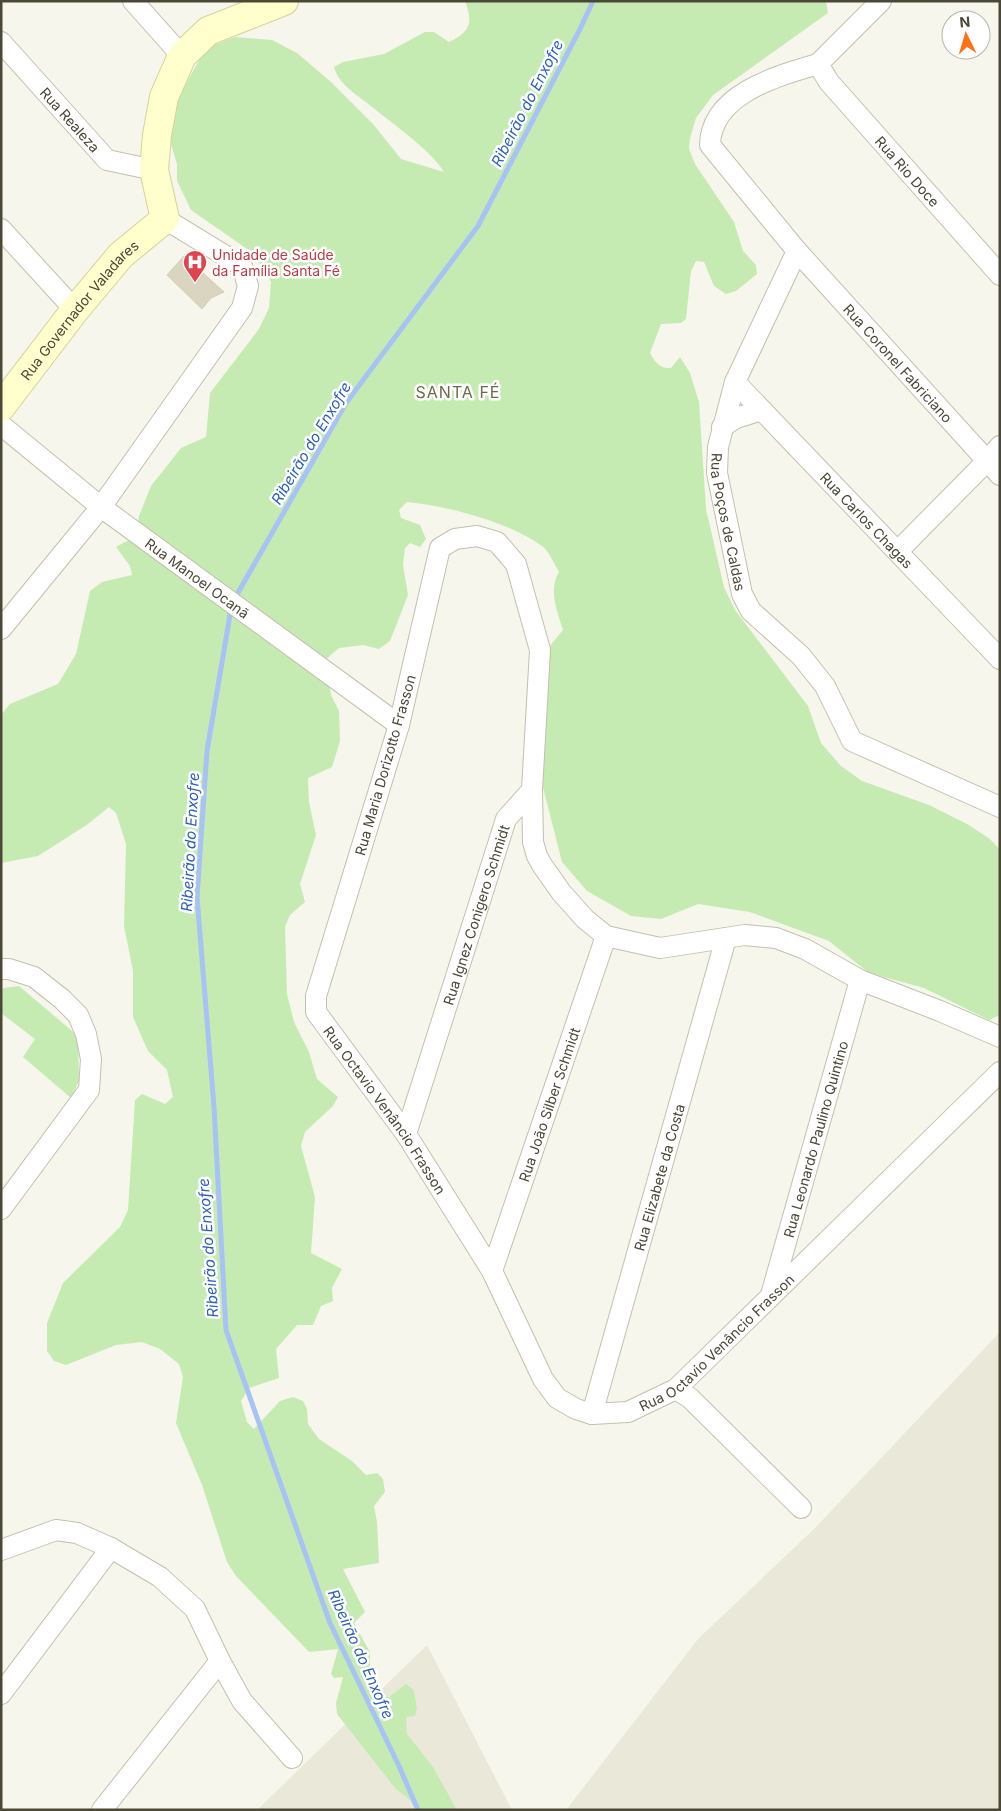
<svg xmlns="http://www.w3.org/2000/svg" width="1001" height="1811" viewBox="0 0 1001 1811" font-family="Inter,sans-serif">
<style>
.residential{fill:#eae9d9}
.green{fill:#c5ebb3}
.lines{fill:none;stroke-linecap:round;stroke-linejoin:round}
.stream{stroke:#a7c2f4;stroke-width:5}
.building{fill:#d9d5c0;stroke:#d4cfb3}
.street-casing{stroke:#c3c0ad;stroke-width:22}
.secondary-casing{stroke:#d5d397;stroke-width:30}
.street{stroke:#fff;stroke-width:20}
.secondary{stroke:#ffffcd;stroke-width:28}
.labels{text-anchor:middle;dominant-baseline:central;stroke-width:5;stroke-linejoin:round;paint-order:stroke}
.street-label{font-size:14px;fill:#4b4838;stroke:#fff}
.health-label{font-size:14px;fill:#be3a42;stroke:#fff;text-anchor:start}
.water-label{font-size:15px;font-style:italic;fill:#2b5ebe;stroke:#fff}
.quarter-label{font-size:16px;letter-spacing:1px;fill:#6f694f;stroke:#fff}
</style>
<rect width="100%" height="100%" fill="#f6f6ec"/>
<g class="residential">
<path d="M1000 1332V1810H566L698 1639 815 1528Z"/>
<path d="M427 1645 512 1810H257Z"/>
</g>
<g class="green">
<path d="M465 1H826L828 13 713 95 696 118 690 138 689 149 695 164 734 222 743 251 756 265 757 274 736 291 726 294 714 286 704 262 696 261 691 271 686 319 681 323 661 324 650 353C655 362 660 369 671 368L680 357 690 373 699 402 706 509 724 587 735 610 808 706 821 743 841 766 862 781 929 805 967 824 990 839 1000 850V1015L989 1020 924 988 869 973 829 941 750 912 698 904 661 919 631 916 587 891 562 862 539 772 540 658 563 630C557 611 548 590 559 572 554 564 549 551 542 546 509 522 448 506 407 502L399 510 401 518 420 525 426 539 420 547 410 543 405 548 403 565 408 595 390 641 379 649 363 645 339 648 325 660 331 695 339 711 340 741 332 767 308 778 309 802 316 835 300 884 305 902 290 915 285 927 287 994 294 1022 309 1052 317 1079 338 1097 333 1106 305 1132 301 1146 315 1197 311 1253 342 1269 332 1288 333 1301 321 1306 313 1325H297L276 1349 279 1378 249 1388 241 1401 247 1422 254 1429 280 1401 293 1397 303 1401 307 1409 308 1424 319 1439 352 1461 366 1475 377 1473 383 1479 385 1492 374 1506 377 1522 379 1563 343 1569 365 1612 354 1623 370 1652V1676L379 1695 389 1697 406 1684 414 1690 417 1709 415 1716 406 1717 407 1734 433 1767 457 1810H422L395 1788 337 1714 336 1703 343 1677 334 1678 331 1674 338 1649 309 1652 236 1576 227 1562 202 1485 176 1423 183 1377 179 1364 160 1349 142 1342 116 1345 66 1365 54 1361 47 1351V1323L63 1283 120 1227 128 1210 135 1100 142 1094 165 1104 173 1097 167 1070 148 1051 133 1017V971L124 926 126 844 116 813 109 807 88 824 38 856 1 863V715L10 704 58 684 76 654 90 591 102 582 132 575 130 566 116 547 136 536 139 516 151 486 181 448 206 437 210 393 259 329 269 308 271 282 253 253 191 210 177 181V164L171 144 174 105 206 48 235 37 272 40 297 53 331 82 373 124 401 159 444 172C431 150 389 121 367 103 354 93 338 83 334 67L343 62 384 54 425 32H434L449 42C471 32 473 22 465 1Z"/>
<path d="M19 986 78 1036 79 1081 71 1098 23 1057 35 1039 1 1013V990L4 988Z"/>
</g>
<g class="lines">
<g class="stream">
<path d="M235 598 346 403 478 226 580 29 593 1"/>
<path d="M231 609 207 751 197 897 214 1107 226 1330 330 1623 399 1766 418 1810"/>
</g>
</g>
<path class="building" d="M184 256 224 292 211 298 202 309 167 275Z"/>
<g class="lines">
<g class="street-casing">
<g id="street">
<path d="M133 1 182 56"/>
<path id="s1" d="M1 42 107 160 154 170"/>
<path id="s2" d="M818 64C777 76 711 94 710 145L797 251 735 382 718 447 717 473 742 594 751 611 801 656 825 686 852 741 1000 807"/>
<path id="s3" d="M818 64 829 82 1000 275"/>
<path d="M818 64 881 1"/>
<path d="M1 229 75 310"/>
<path id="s4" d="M797 251 1000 475"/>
<path id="s5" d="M735 382 1000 659"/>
<path id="s6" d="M1 425 101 507 399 725"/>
<path d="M722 427 736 418 762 410"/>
<path d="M898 551 987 461 1000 446"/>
<path d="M1 629 101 507 242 308 248 286 242 266 165 219"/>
<path d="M1 969H9L34 977 62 999 78 1015 86 1034 91 1059 89 1090 1 1209"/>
<path id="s7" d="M1000 1037 940 1011 860 980 805 949 776 938 745 935 660 948 606 936 585 919 561 892 542 865 537 856 533 842 532 790 540 650 516 564 497 542 477 536 455 539 440 548 399 725 316 996V1012L406 1134 492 1271 543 1379 557 1398 576 1409 592 1414 628 1412 676 1389 1000 1072"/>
<path id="s8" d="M406 1134 506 819 532 790"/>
<path id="s9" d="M492 1271 606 936"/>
<path id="s10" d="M771 1295 860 980"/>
<path d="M676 1389 690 1398 801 1508"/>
<path id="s11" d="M592 1414 726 938"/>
<path d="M1 1550 56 1530 77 1533 111 1548 160 1577 195 1609 220 1661 242 1701 292 1758"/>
<path d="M1 1694 111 1548"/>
<path d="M102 1810 220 1661"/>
</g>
</g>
<g class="secondary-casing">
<g id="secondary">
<path id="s12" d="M1 407 75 310 121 255 165 219 154 170 157 135 164 97 182 56 208 31 284 1"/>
</g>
</g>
<use href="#street" class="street"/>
<use href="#secondary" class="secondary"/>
</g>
<defs>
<g id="hospital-pin" transform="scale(1.25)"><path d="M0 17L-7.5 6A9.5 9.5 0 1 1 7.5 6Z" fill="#e0444e" stroke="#fff"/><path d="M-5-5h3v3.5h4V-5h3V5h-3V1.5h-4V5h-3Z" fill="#fff"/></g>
</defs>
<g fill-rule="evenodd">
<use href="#hospital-pin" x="195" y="262"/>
</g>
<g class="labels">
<g class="street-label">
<text stroke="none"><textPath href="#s1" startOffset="104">Rua Realeza</textPath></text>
<text stroke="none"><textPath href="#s3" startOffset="140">Rua Rio Doce</textPath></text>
<text stroke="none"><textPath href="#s12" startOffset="125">Rua Governador Valadares</textPath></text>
<text stroke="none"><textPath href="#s4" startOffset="151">Rua Coronel Fabriciano</textPath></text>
<text stroke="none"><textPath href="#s5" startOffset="191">Rua Carlos Chagas</textPath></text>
<text stroke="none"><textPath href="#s2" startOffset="570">Rua Poços de Caldas</textPath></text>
<text stroke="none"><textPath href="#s6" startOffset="249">Rua Manoel Ocanã</textPath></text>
<text transform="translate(385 765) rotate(-74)">Rua Maria Dorizotto Frasson</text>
<text stroke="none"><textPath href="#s8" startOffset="230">Rua Ignez Conigero Schmidt</textPath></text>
<text stroke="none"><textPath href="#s9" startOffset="176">Rua João Silber Schmidt</textPath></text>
<text stroke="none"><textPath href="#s7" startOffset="1511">Rua Octavio Venâncio Frasson</textPath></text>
<text stroke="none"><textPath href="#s10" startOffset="162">Rua Leonardo Paulino Quintino</textPath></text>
<text stroke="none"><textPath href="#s11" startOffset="246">Rua Elizabete da Costa</textPath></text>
<text stroke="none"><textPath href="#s7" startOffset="2036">Rua Octavio Venâncio Frasson</textPath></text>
</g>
<g class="health-label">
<text x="212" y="254">Unidade de Saúde<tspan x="212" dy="16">da Família Santa Fé</tspan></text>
</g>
<g class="water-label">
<text transform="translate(527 103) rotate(-63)">Ribeirão do Enxofre</text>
<text transform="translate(311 443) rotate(-59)">Ribeirão do Enxofre</text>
<text transform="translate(190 842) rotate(-87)">Ribeirão do Enxofre</text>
<text transform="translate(208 1248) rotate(-94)">Ribeirão do Enxofre</text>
<text transform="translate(361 1654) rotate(66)">Ribeirão do Enxofre</text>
</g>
<g class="quarter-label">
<text x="458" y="392">SANTA FÉ</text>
</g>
</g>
<rect width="1001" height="1811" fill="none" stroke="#4b4838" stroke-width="5"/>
<g transform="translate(966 35) rotate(355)"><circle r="24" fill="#ffffff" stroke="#b7b6af"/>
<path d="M0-4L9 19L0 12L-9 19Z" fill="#ff721a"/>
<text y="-8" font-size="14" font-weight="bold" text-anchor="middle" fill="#4b4838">N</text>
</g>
</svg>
